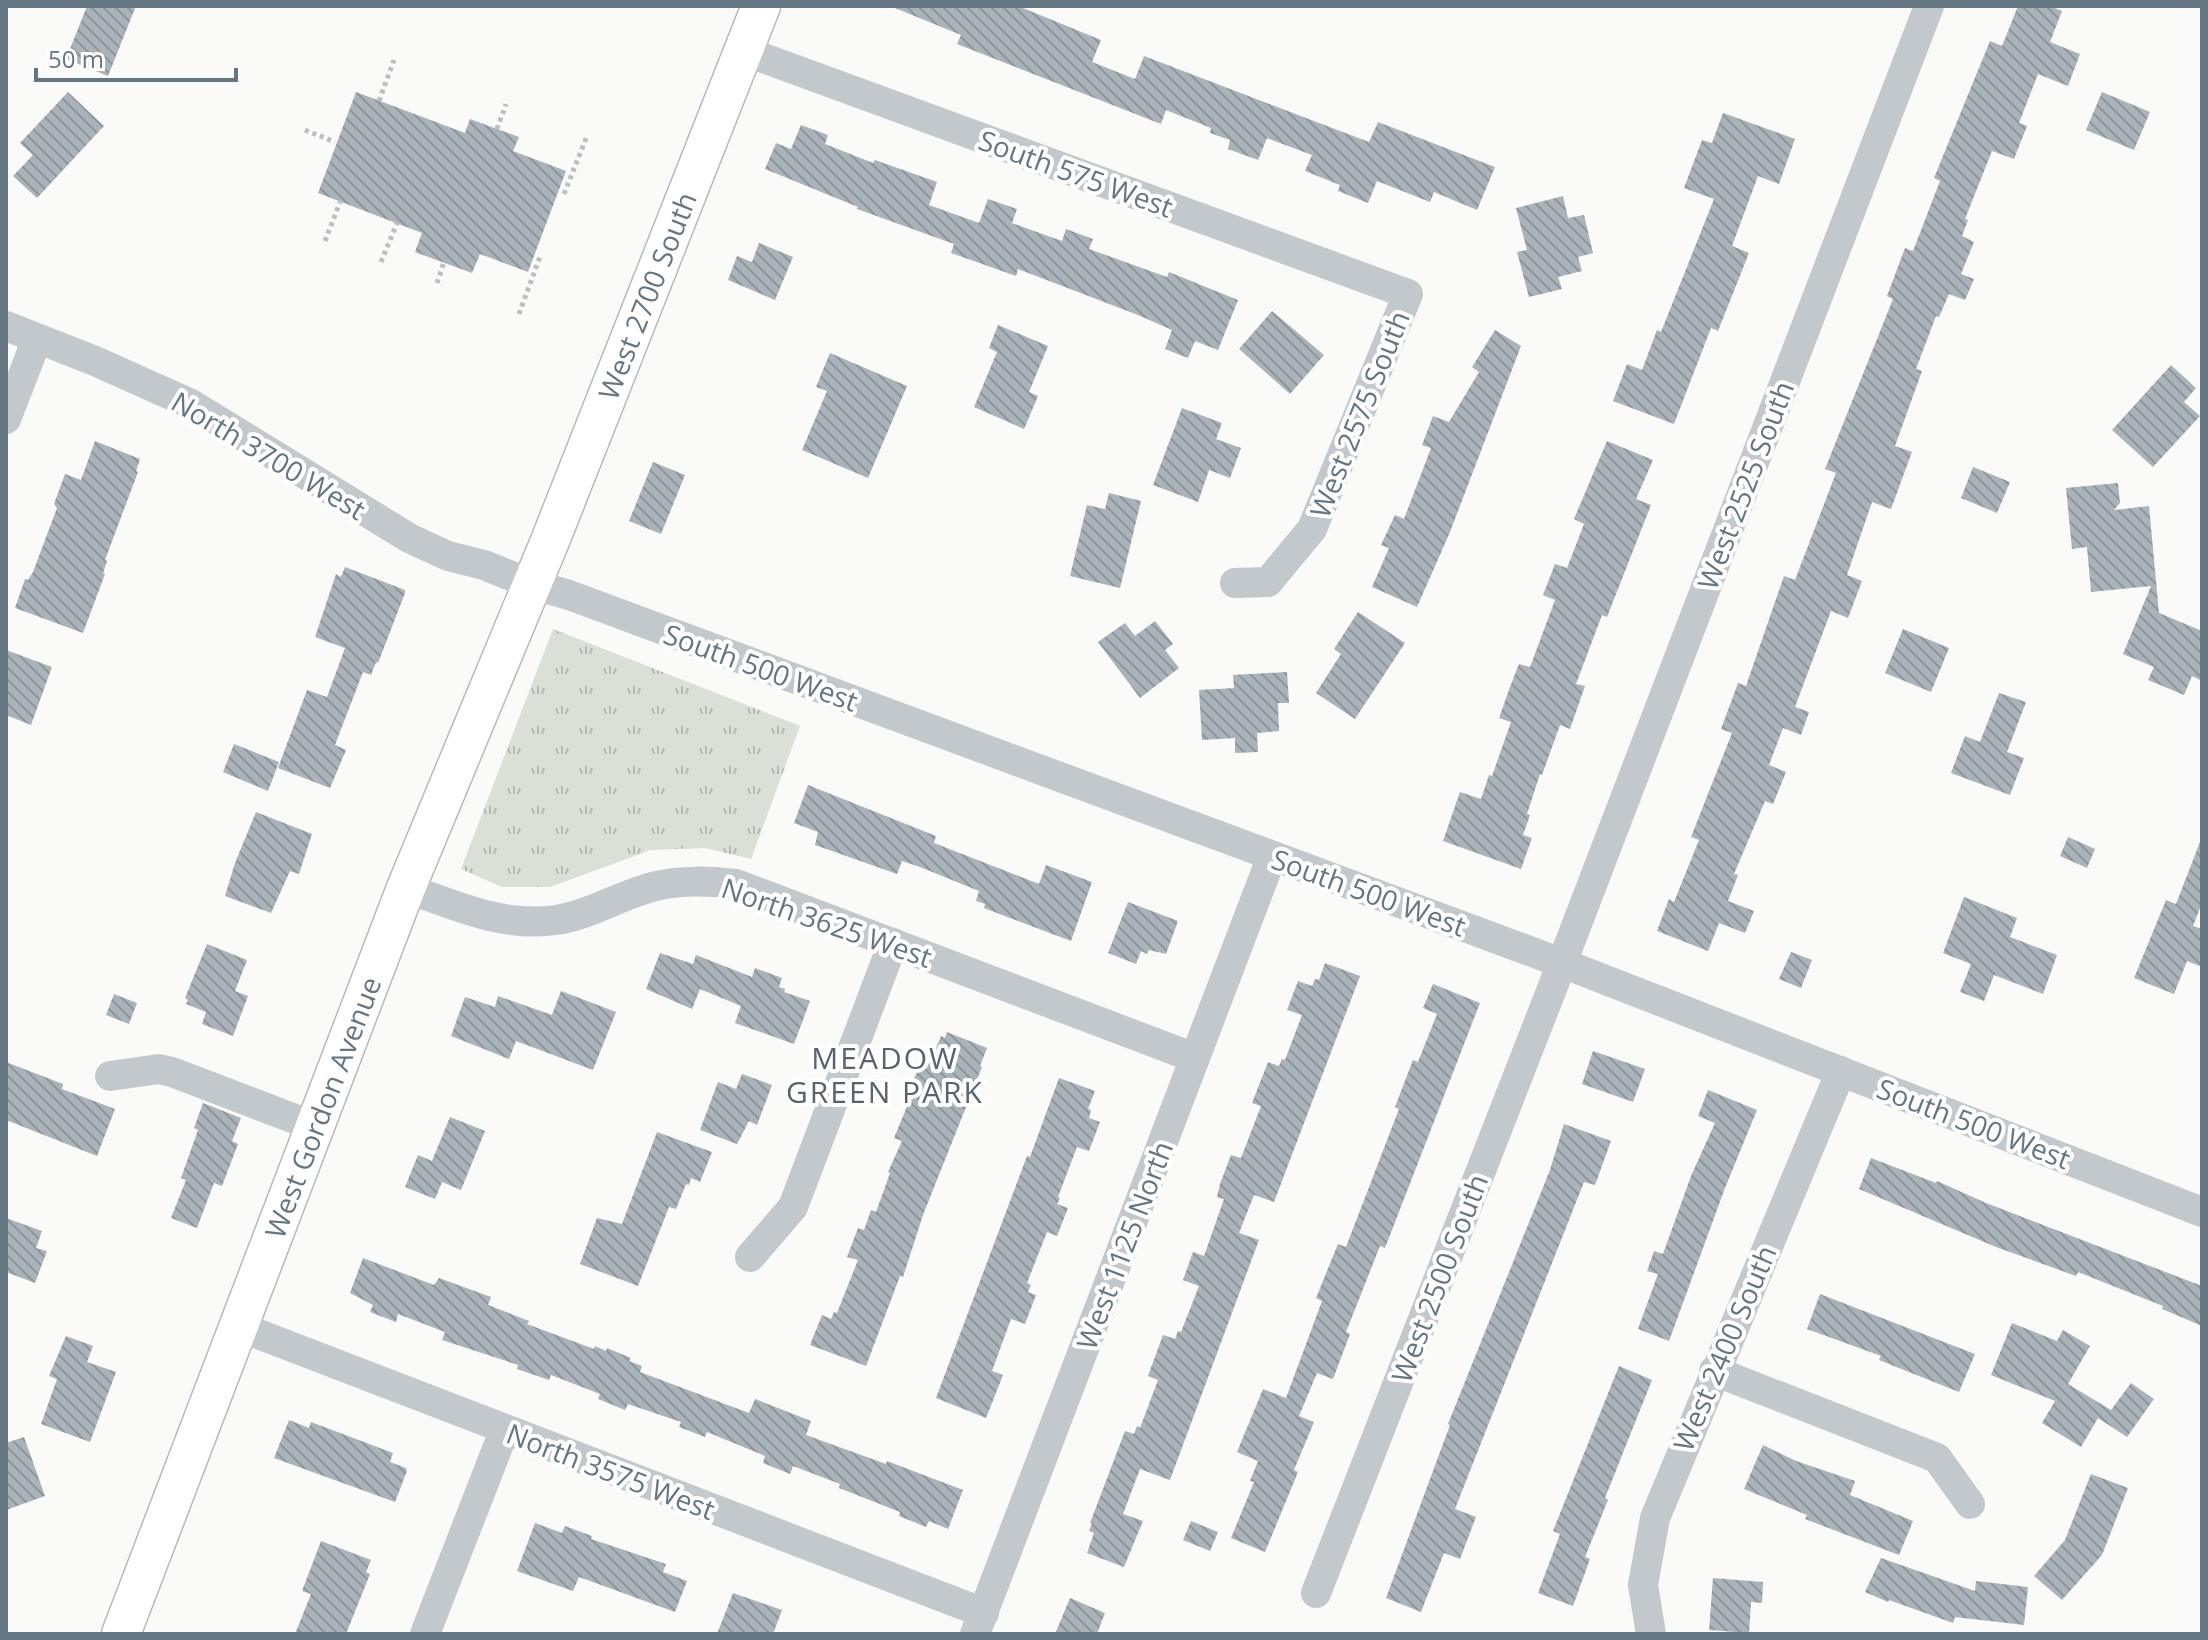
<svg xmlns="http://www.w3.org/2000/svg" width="2208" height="1640" viewBox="0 0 2208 1640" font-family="'Open Sans',sans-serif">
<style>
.park{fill:url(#park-tufts)}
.building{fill:url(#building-back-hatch)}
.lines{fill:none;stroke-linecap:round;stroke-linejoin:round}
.major-casing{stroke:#b5babe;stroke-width:41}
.path{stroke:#bbbfc2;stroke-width:5;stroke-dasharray:4 4;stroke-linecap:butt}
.minor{stroke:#c3c8cc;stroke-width:30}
.major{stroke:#fff;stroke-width:38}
.labels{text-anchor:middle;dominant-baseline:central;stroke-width:8;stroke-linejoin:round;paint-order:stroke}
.street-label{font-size:28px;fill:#657683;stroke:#fff}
.neighbourhood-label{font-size:30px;letter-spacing:2px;fill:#57646e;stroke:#fff}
</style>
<defs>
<pattern id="park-tufts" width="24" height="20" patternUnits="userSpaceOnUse" patternTransform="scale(2)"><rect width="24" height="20" fill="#dadfd7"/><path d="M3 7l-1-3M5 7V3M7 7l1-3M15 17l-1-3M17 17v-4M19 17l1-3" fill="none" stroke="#b4b9b4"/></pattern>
<pattern id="building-back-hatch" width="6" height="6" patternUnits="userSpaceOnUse" patternTransform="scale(2)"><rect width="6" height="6" fill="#aab3b9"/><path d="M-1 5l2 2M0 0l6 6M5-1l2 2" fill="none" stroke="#8e969c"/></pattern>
</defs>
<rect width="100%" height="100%" fill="#fafaf8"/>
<path class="park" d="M553 629 800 726 751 859 705 848 651 850 550 887H502L461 869Z"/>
<g class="building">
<path d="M87 6H136L108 76 66 59Z"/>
<path d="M890 6H1018L1101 40 1092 62 1135 79 1144 56 1369 142 1378 122 1495 167 1477 210 1434 192 1430 202 1377 181 1368 203 1338 191 1340 185 1305 171 1312 155 1267 138 1258 160 1228 149 1230 140 1210 133 1211 128 1166 110 1161 124 957 44 961 35Z"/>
<path d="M2018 6H2050L2062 11 2050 42 2080 54 2068 86 2038 74 2019 123 2027 126 2014 159 1992 151 1965 219 1968 220 1962 236 1974 242 1961 274 1974 279 1965 300 1949 294 1939 317 1936 316 1916 369 1922 371 1895 446 1912 452 1891 509 1872 502 1847 575 1862 581 1848 618 1831 611 1795 707 1809 712 1801 735 1783 728 1769 765 1786 772 1773 804 1765 801 1734 874 1738 875 1728 901 1754 911 1745 933 1719 923 1708 951 1657 931 1669 899 1674 902 1699 840 1691 837 1732 733 1721 729 1738 683 1746 686 1784 576 1795 580 1836 473 1825 469 1893 299 1887 296 1905 248 1913 251 1940 181 1934 178 1965 102 1990 41 2002 46Z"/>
<path d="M68 92 104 126 37 198 13 176 33 155 20 143Z"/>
<path d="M356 92 465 133 470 119 519 137 513 151 566 171 528 272 480 254 472 273 415 252 422 233 318 193Z"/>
<path d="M2102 92 2150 112 2134 150 2086 130Z"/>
<path d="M1723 113 1795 139 1779 184 1758 176 1732 246 1749 253 1718 331 1711 328 1674 424 1613 401 1627 364 1642 370 1657 330 1661 332 1714 199 1684 188 1702 140 1712 143Z"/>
<path d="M801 125 828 135 825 144 873 163 875 160 937 182 929 205 979 223 988 199 1017 209 1012 223 1062 241 1066 229 1093 239 1089 249 1167 277 1169 272 1238 300 1218 350 1195 341 1188 358 1165 349 1172 330 1138 315 1018 269 1016 276 951 253 954 244 857 209 858 207 765 169 776 143 791 149Z"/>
<path d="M1563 196 1568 218 1584 215 1593 253 1578 257 1582 271 1558 277 1562 289 1529 297 1517 252 1527 250 1516 208Z"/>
<path d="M759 243 793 257 775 300 728 280 737 256 752 262Z"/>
<path d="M1272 311 1324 355 1290 394 1239 349Z"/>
<path d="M998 325 1048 346 1029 392 1038 396 1024 429 974 407 997 352 989 348Z"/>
<path d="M1495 330 1521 346 1450 532 1417 607 1372 587 1389 548 1381 545 1395 515 1404 519 1431 448 1422 445 1433 416 1449 422 1479 372 1472 367Z"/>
<path d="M830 353 907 386 868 478 802 450 827 391 816 387Z"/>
<path d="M2171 365 2196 388 2184 402 2200 416 2153 467 2112 430Z"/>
<path d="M1182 408 1222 423 1216 439 1241 448 1230 478 1209 470 1198 502 1153 485Z"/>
<path d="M95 441 140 459 136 471 138 472 105 560 107 561 103 573 105 574 83 633 15 608 25 579 28 580 33 572 57 508 54 504 65 474 81 480Z"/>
<path d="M1607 441 1653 460 1636 499 1651 505 1607 617 1602 615 1576 684 1585 686 1570 729 1560 725 1542 775 1540 774 1527 814 1530 815 1523 835 1532 838 1521 869 1443 841 1460 792 1481 799 1489 775 1492 776 1511 722 1499 718 1510 687 1519 664 1530 667 1555 600 1543 595 1555 564 1567 568 1584 524 1574 519Z"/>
<path d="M653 462 685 475 661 534 629 521Z"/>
<path d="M1973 467 2010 482 1997 513 1961 498Z"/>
<path d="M2118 483 2120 503 2114 510 2149 506 2159 613 2202 631V681L2192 676 2184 695 2148 680 2154 667 2123 654 2151 586 2091 592 2087 547 2072 549 2066 488Z"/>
<path d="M1109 493 1141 501 1120 588 1070 576 1087 505 1105 509Z"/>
<path d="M345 567 405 590V593L378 663 376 662 371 675 363 672 335 745 346 750 330 788 278 768 307 690 327 697 345 648 315 637 336 574 341 577Z"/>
<path d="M1358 612 1405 643 1355 719 1316 693 1341 654 1334 649Z"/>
<path d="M1155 621 1173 644 1165 650 1179 668 1140 698 1098 642 1125 623 1135 636Z"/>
<path d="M1903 629 1949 648 1931 692 1885 673Z"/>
<path d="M6 650 52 667 31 725 6 715Z"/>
<path d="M1287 672 1289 703H1278L1279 731 1257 733 1258 752 1235 753V738L1202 740 1199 690 1234 688 1233 675Z"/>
<path d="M1999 693 2026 702 2007 752 2024 758 2010 795 1951 773 1965 736 1980 742Z"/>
<path d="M234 744 279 762 268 791 223 772Z"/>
<path d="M808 785 936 836 934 843 1039 884 1046 865 1092 882 1071 941 984 908 985 904 976 901 979 891 920 867 902 861 897 874 815 845 818 832 794 823Z"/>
<path d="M256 812 312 834 299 874 290 871 271 913 225 896 235 863Z"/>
<path d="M2068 837 2095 849 2087 868 2060 856Z"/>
<path d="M2200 842 2202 903 2193 926 2202 929V967L2187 961 2174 994 2134 978 2166 900 2176 904Z"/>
<path d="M1964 897 2017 918 2010 937 2057 955 2043 994 1994 975 1984 1001 1960 992 1971 964 1943 953Z"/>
<path d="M1128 902 1178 921 1166 954 1149 950 1147 954 1141 951 1136 964 1108 953Z"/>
<path d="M207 944 247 960 235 991 248 996 233 1036 202 1024 206 1012 186 1004 188 1000 185 998Z"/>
<path d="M1791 952 1812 960 1801 988 1779 979Z"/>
<path d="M660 953 693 964 696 955 752 977 755 968 782 978 779 987 785 989 784 992 810 1001 794 1044 735 1023 741 1006 700 989 692 1009 646 989Z"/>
<path d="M1325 963 1360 976 1274 1202 1254 1195 1239 1233 1259 1240 1170 1480 1140 1469 1123 1514 1143 1521 1124 1567 1087 1553 1094 1533 1089 1531 1092 1523H1090L1125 1431 1134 1434 1137 1426 1140 1428 1158 1380 1148 1376 1163 1335 1175 1339 1178 1331 1181 1332 1199 1286 1183 1280 1193 1252 1204 1256 1224 1199 1217 1197 1220 1184 1231 1155 1241 1158 1261 1106 1252 1103 1268 1062 1279 1066 1282 1059 1285 1060 1302 1015 1287 1010 1298 981 1312 986 1315 979 1319 980Z"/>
<path d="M1433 984 1480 1003 1385 1248 1380 1246 1346 1332 1350 1334 1333 1379 1317 1373 1299 1416 1314 1422 1294 1470 1298 1472 1265 1552 1231 1538 1254 1482 1250 1481 1258 1461 1237 1452 1263 1389 1286 1398 1322 1301 1316 1298 1338 1244 1346 1247 1399 1109 1395 1107 1413 1060 1418 1062 1437 1014 1423 1008Z"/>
<path d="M561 991 616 1012 593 1070 516 1041 509 1059 451 1036 465 997 495 1007 498 996 552 1015Z"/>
<path d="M114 994 137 1003 129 1024 106 1015Z"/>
<path d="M947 1032 987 1048 980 1066 982 1067 923 1215 903 1277 900 1276 866 1366 810 1345 822 1315 831 1319 834 1312 837 1313 858 1260 847 1257 858 1228 864 1230 871 1210 876 1212 890 1173 888 1172 902 1141 894 1138 915 1087 911 1086 922 1060 930 1063 941 1036 945 1038Z"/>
<path d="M1593 1051 1645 1069 1633 1102 1582 1084Z"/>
<path d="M6 1062 63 1084 62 1089 115 1109 97 1156 6 1120Z"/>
<path d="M742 1074 772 1085 757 1125 749 1121 737 1144 700 1130 718 1082 736 1089Z"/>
<path d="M1059 1078 1095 1091 1088 1109 1091 1110 1089 1118 1100 1122 1089 1151 1077 1147 1058 1197 1060 1198 1057 1204 1068 1208 1057 1236 1047 1232 1027 1283 1031 1285 1028 1292 1036 1295 1025 1324 1011 1319 992 1371 1003 1375 986 1418 936 1398 1027 1156 1030 1157Z"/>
<path d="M1708 1090 1757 1110 1725 1188 1669 1341 1638 1329 1658 1274 1647 1271 1654 1251 1663 1254 1691 1176 1715 1123 1698 1116Z"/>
<path d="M203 1103 241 1118 232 1141 238 1144 222 1186 214 1183 197 1228 171 1218 186 1180 181 1178 198 1130 194 1128Z"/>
<path d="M450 1117 485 1131 461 1190 442 1182 435 1199 405 1187 418 1155 432 1161Z"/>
<path d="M1564 1124 1611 1141 1595 1185 1584 1182 1455 1509 1476 1517 1460 1559 1444 1553 1421 1612 1386 1598 1450 1425 1448 1424 1550 1170Z"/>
<path d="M657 1132 712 1152 700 1182 691 1178 689 1185 686 1184 676 1209 669 1207 638 1286 580 1264 597 1218 622 1224Z"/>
<path d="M1871 1158 1936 1183 1937 1181 1986 1203 2202 1286V1326L2162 1309 2163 1306 2078 1272 2076 1276 1996 1247 1859 1189Z"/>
<path d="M6 1218 42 1231 36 1248 47 1251 35 1283 6 1272Z"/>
<path d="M363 1258 434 1285 439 1278 491 1297 488 1305 529 1321 527 1324 594 1349 595 1346 606 1351 607 1348 631 1358 629 1361 642 1366 640 1372 749 1413 755 1399 811 1421 806 1435 886 1464 887 1461 963 1490 948 1529 929 1521 926 1527 899 1516 900 1512 839 1488 840 1484 793 1466 790 1474 763 1463 765 1456 707 1432 705 1437 679 1427 681 1422 628 1404 625 1410 598 1399 600 1394 551 1375 549 1380 517 1369 518 1365 442 1340 445 1332 398 1314 396 1322 370 1312 373 1305 350 1293Z"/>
<path d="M1820 1294 1975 1354 1959 1392 1879 1360 1881 1356 1807 1329Z"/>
<path d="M2012 1323 2057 1341 2063 1330 2090 1346 2068 1384 2111 1410 2131 1383 2154 1399 2127 1437 2098 1418 2081 1447 2042 1423 2055 1401 1991 1375Z"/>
<path d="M66 1336 93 1346 87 1362 116 1372 90 1442 41 1424 57 1379 49 1376Z"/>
<path d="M1619 1366 1652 1380 1605 1498 1608 1500 1585 1557 1590 1559 1573 1606 1538 1593 1560 1534 1553 1531Z"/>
<path d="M289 1420 309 1428 311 1422 393 1453 390 1462 406 1468 407 1471 395 1502 274 1458Z"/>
<path d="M24 1437 45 1496 6 1510V1443Z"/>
<path d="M1763 1445 1796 1461 1855 1481 1850 1495 1913 1521 1899 1555 1805 1519 1807 1515 1744 1489Z"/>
<path d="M2091 1474 2128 1488 2102 1555 2062 1600 2034 1576 2065 1540Z"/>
<path d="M1191 1521 1218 1532 1210 1551 1183 1540Z"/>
<path d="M535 1523 562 1533 565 1526 592 1536 591 1539 666 1564 663 1572 687 1581 675 1612 579 1577 573 1591 517 1571Z"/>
<path d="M321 1541 371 1560 366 1572 370 1574 346 1634H295L311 1594 302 1591Z"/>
<path d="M1881 1558 1975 1591 1976 1581 2028 1587 2024 1625 1955 1617 1953 1623 1889 1600 1888 1602 1865 1592Z"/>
<path d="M1713 1578 1763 1582 1762 1603 1751 1602 1749 1633 1709 1630Z"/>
<path d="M733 1593 782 1610 773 1634H717Z"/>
<path d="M1070 1598 1105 1613 1097 1634H1055Z"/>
</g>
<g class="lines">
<g class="major-casing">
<g id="major">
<path id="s1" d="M121 1634 406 888 550 541 761 6"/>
</g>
</g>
<g class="path">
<path d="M379 101 394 60"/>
<path d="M497 129 506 104"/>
<path d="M305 130 335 142"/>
<path d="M564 194 587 136"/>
<path d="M325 241 340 202"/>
<path d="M381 262 397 223"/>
<path d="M437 283 444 262"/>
<path d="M519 314 541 254"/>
</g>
<g class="minor">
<path d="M744 51 1408 294 1312 529 1268 582 1235 583"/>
<path d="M6 326 95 361 191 404 409 538 448 556 484 565 531 584 569 595 1562 963 2202 1212"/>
<path d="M6 419 37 339"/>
<path d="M406 888C454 905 503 928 556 920 591 915 622 894 656 886 683 880 708 881 736 884L1195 1058"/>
<path d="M110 1076 159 1069 172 1072 316 1127"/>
<path d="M750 1257 793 1207 893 943"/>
<path d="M240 1327 984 1613"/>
<path d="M1714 1371 1937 1458 1970 1504"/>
<path d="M1316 1593 1562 963 1929 6"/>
<path d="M425 1634 504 1431"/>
<path d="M975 1634 1272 856"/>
<path d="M1651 1634 1643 1585 1655 1518 1841 1071"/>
</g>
<use href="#major" class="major"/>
</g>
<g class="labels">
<g class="street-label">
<text transform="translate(1076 173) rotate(20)">South 575 West</text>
<text stroke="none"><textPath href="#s1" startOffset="1438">West 2700 South</textPath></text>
<text transform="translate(1359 414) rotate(-68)">West 2575 South</text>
<text transform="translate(269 455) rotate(31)">North 3700 West</text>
<text transform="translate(1745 485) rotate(-69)">West 2525 South</text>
<text transform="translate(761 667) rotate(20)">South 500 West</text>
<text transform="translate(1369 892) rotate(20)">South 500 West</text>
<text transform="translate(827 922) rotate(19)">North 3625 West</text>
<text stroke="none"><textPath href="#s1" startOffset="564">West Gordon Avenue</textPath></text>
<text transform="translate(1974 1123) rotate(21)">South 500 West</text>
<text transform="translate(1124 1245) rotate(-69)">West 1125 North</text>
<text transform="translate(1439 1278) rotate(-69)">West 2500 South</text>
<text transform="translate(1724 1348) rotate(-67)">West 2400 South</text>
<text transform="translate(611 1471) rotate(21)">North 3575 West</text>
</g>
<g class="neighbourhood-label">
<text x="885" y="1057">MEADOW<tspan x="885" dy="34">GREEN PARK</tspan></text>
</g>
</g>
<rect width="2208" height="1640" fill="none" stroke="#657683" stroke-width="16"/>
<path d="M36 68v12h200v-12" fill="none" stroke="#657683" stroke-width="4"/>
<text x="48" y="68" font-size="24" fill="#657683" stroke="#ffffff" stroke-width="6" paint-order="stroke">50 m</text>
</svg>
